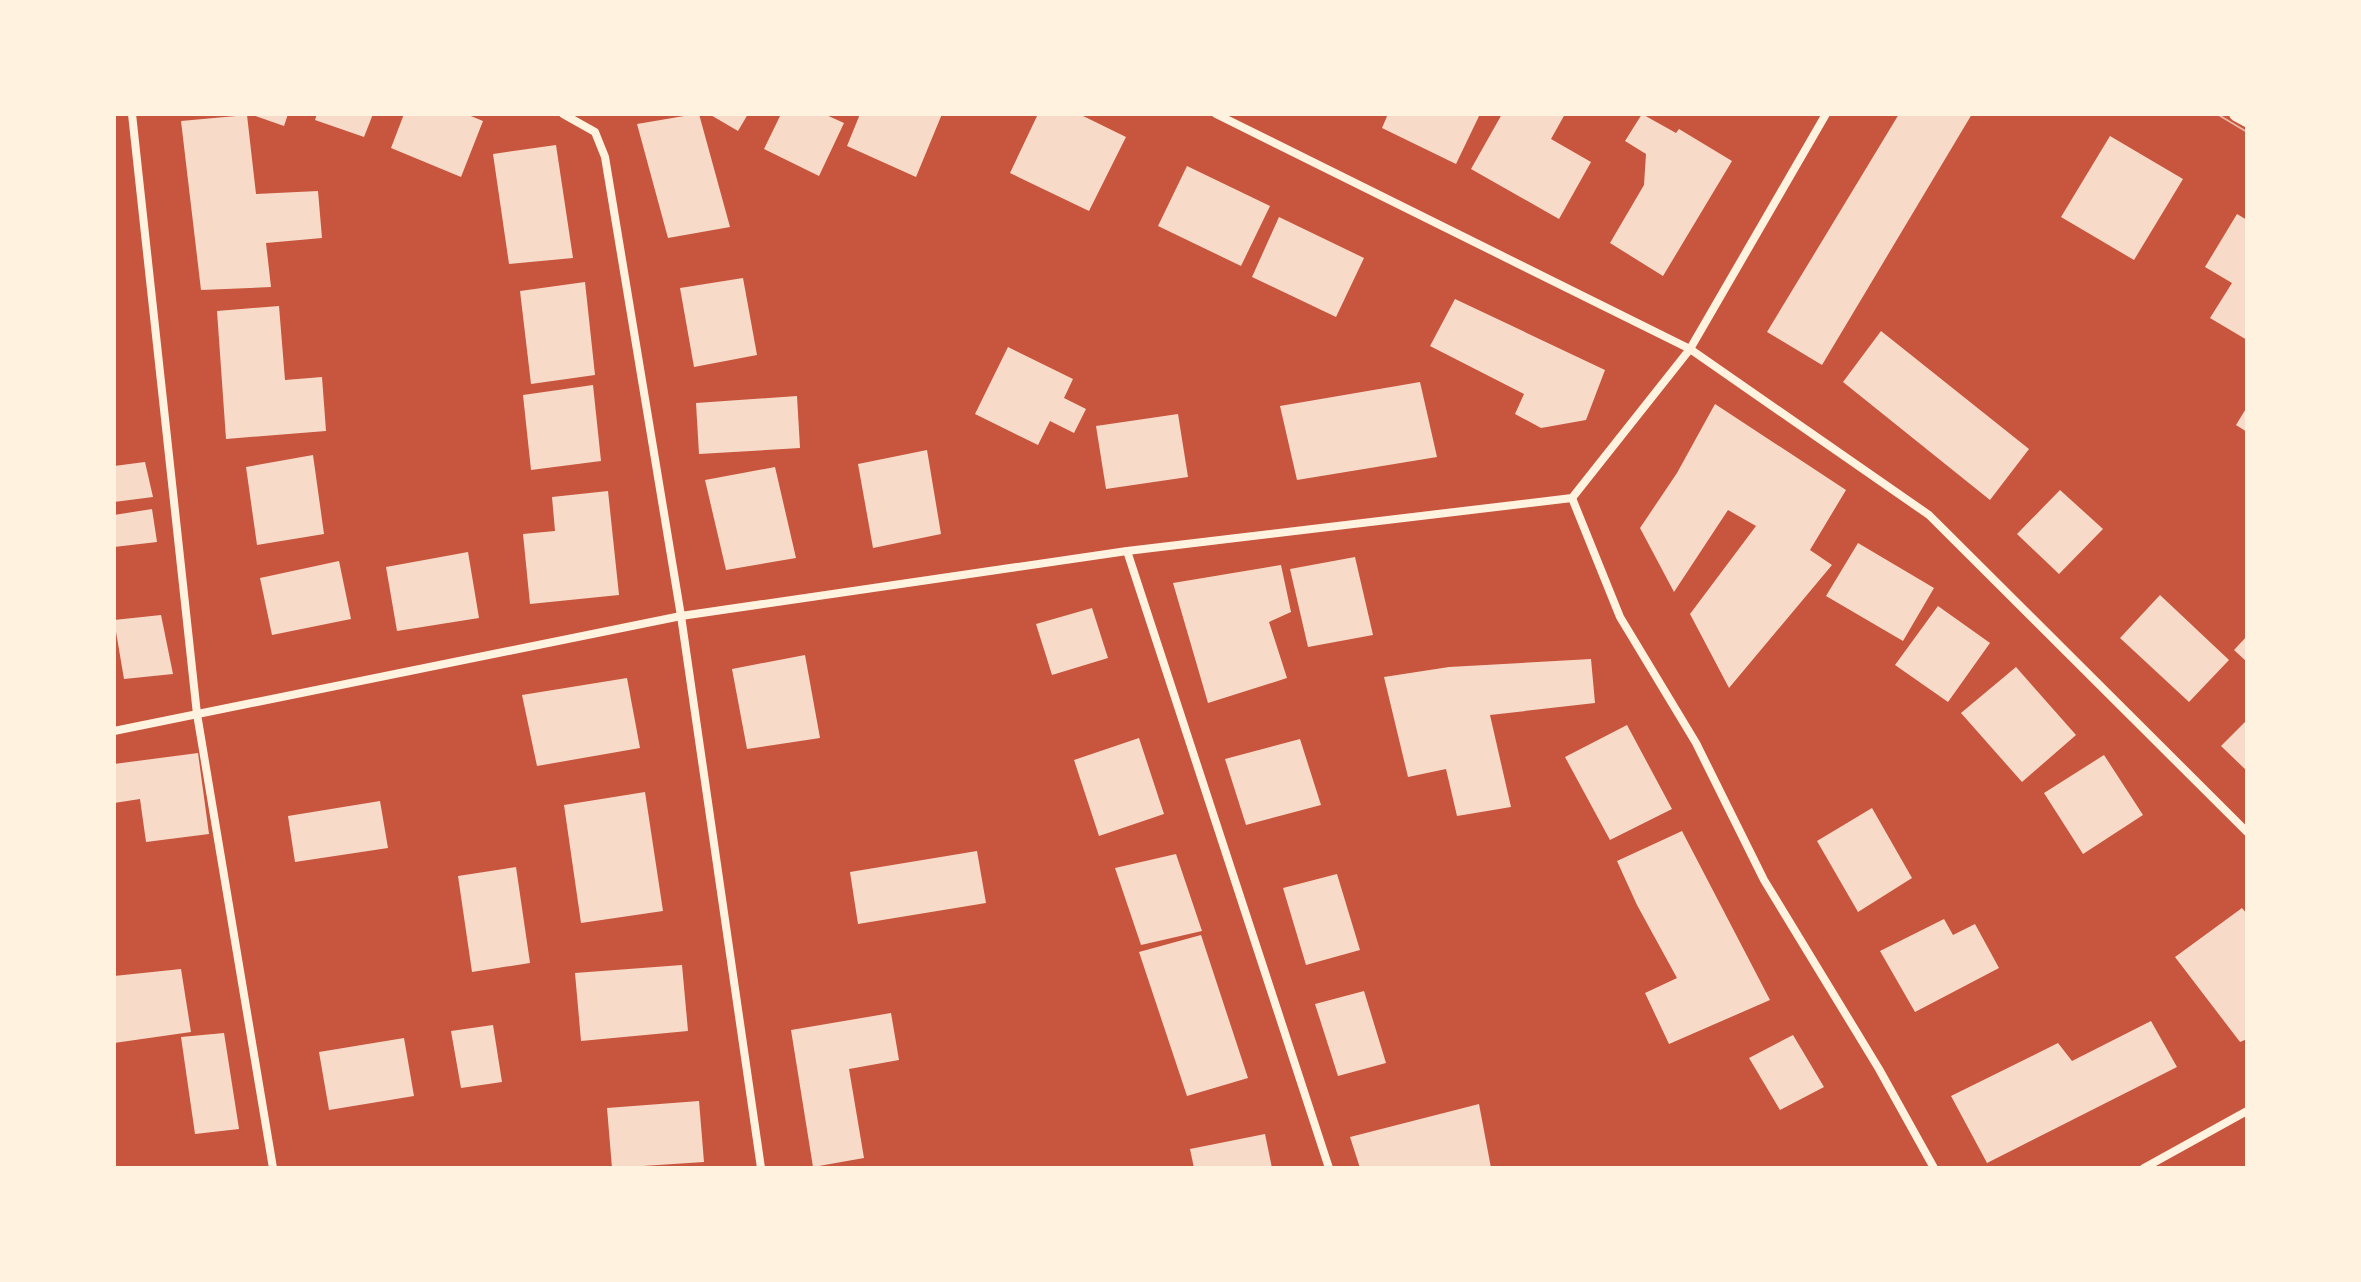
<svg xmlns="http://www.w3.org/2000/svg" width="2361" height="1282" viewBox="0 0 2361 1282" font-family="'Alegreya Sans',sans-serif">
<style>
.building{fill:#f7dbc8}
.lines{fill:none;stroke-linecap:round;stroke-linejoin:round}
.minor{stroke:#fff3e0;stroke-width:8}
.tertiary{stroke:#fff3e0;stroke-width:14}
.tram{stroke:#e9b49f;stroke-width:2}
</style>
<rect width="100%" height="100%" fill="#c8553d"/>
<g class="building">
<path d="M250 114H288L284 126Z"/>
<path d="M317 114H373L364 137 315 120Z"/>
<path d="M404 114H466L483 121 461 177 391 148Z"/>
<path d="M696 114H699L730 227 668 238 637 124Z"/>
<path d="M709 114H748L738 131Z"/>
<path d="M781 114H824L844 123 819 176 764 149Z"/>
<path d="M860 114H942L916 177 847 146Z"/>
<path d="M1038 114H1079L1126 137 1089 211 1010 173Z"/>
<path d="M1388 114H1480L1456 164 1382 128Z"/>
<path d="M1502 114H1565L1551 139 1591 162 1559 219 1471 169Z"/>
<path d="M1642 114 1676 133 1679 129 1732 161 1663 276 1610 243 1644 185 1646 154 1625 141Z"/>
<path d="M1899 114H1972L1822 365 1767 332Z"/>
<path d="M247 115 256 194 318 191 322 238 266 243 271 287 201 290 181 121Z"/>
<path d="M2110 136 2183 179 2134 260 2061 217Z"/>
<path d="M556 145 573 258 509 264 493 154Z"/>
<path d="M1187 166 1270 206 1241 266 1158 226Z"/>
<path d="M2237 214 2247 220V340L2210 318 2232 283 2205 267Z"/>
<path d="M1279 217 1364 258 1336 317 1252 277Z"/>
<path d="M743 278 757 355 694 367 680 288Z"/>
<path d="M585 282 595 375 531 384 520 291Z"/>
<path d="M1455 299 1605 370 1586 420 1541 428 1515 414 1524 394 1430 346Z"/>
<path d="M279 306 285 380 322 377 326 431 226 439 217 311Z"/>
<path d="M1881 331 2029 449 1990 500 1843 382Z"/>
<path d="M1008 347 1073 379 1064 398 1086 409 1074 433 1050 421 1038 445 975 414Z"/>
<path d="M1420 382 1437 457 1297 480 1280 406Z"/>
<path d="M593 385 601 461 531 470 523 395Z"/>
<path d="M797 396 800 448 699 454 696 403Z"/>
<path d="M1715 404 1846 490 1810 550 1832 565 1729 688 1690 614 1756 526 1728 510 1674 592 1640 528 1677 473Z"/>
<path d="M2247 407V432L2236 425Z"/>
<path d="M1178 414 1188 477 1106 489 1096 426Z"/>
<path d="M927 450 941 534 873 548 858 464Z"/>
<path d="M313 455 324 534 257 545 246 467Z"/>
<path d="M145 462 153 497 114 502V466Z"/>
<path d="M775 467 796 558 726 570 705 480Z"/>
<path d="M2060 490 2103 529 2059 574 2017 534Z"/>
<path d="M608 491 619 595 530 604 523 534 555 531 552 497Z"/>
<path d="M152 509 157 542 114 547V515Z"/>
<path d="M1858 543 1934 588 1903 641 1826 596Z"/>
<path d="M468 552 479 618 397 631 386 567Z"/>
<path d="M1355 557 1373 635 1308 647 1290 569Z"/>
<path d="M339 561 351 619 272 635 260 578Z"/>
<path d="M1281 565 1291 612 1269 622 1287 678 1208 703 1173 583Z"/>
<path d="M2160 595 2229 660 2189 702 2120 638Z"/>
<path d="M1938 606 1990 643 1948 702 1895 665Z"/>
<path d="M1092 608 1108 658 1052 675 1036 624Z"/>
<path d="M161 615 173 674 124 679 114 620Z"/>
<path d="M2247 636V662L2234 650Z"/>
<path d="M805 655 820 738 747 749 732 669Z"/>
<path d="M1591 659 1595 703 1490 715 1511 807 1457 816 1446 769 1408 777 1384 677 1449 667Z"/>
<path d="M2016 667 2076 735 2022 782 1961 713Z"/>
<path d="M627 678 640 748 537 766 522 695Z"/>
<path d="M2247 720V771L2221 746Z"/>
<path d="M1627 725 1672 809 1610 840 1565 757Z"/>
<path d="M1139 738 1164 814 1099 836 1074 760Z"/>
<path d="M1300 739 1321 805 1246 825 1225 759Z"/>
<path d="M198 753 209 834 146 842 140 799 114 803V764Z"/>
<path d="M2104 755 2143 815 2083 854 2044 793Z"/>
<path d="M645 792 663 911 581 923 564 805Z"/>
<path d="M380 801 388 848 295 862 288 816Z"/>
<path d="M1872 808 1912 878 1858 912 1817 841Z"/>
<path d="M1682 831 1770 1000 1669 1044 1645 993 1677 978 1637 905 1617 861Z"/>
<path d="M977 851 986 903 858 924 850 872Z"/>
<path d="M1176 854 1202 931 1141 945 1115 868Z"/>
<path d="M516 867 530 963 472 972 458 876Z"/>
<path d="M1337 874 1360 950 1306 965 1283 888Z"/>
<path d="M2242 908 2247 914V1039L2240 1042 2175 957Z"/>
<path d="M1944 919 1953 935 1975 924 1999 968 1915 1012 1880 951Z"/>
<path d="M1201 935 1248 1078 1187 1096 1139 952Z"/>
<path d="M682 965 688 1031 581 1041 575 973Z"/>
<path d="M181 969 191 1032 114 1043V976Z"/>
<path d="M1364 991 1386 1063 1338 1076 1315 1004Z"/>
<path d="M891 1013 899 1060 849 1069 864 1158 813 1167 791 1030Z"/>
<path d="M2151 1021 2177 1067 1987 1163 1951 1096 2058 1043 2072 1061Z"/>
<path d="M493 1025 502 1082 461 1088 451 1031Z"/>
<path d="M224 1033 239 1129 195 1134 181 1037Z"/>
<path d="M1793 1035 1824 1087 1780 1110 1749 1058Z"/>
<path d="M404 1038 414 1096 329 1110 319 1052Z"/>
<path d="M699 1101 704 1162 612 1168 607 1108Z"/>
<path d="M1479 1104 1491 1168H1360L1350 1137Z"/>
<path d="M1265 1134 1272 1168H1194L1190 1149Z"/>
</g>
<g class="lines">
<g class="minor">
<path d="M132 114 197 714 273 1168"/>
<path d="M563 114 595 132 605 157 681 616 761 1168"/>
<path d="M1216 114 1690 349 1929 515 2247 832"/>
<path d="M1572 498 1620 617 1696 743 1764 880 1879 1069 1934 1168"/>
<path d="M1127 551 1329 1168"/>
<path d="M114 731 681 616 1127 551 1572 498 1690 349 1826 114"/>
<path d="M2144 1168 2247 1111"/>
</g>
<path class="tertiary" d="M2236 114 2247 120"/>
<path class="tram" d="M2217 114 2247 132"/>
</g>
<rect width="2361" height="1282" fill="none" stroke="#fff3e0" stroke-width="232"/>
</svg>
